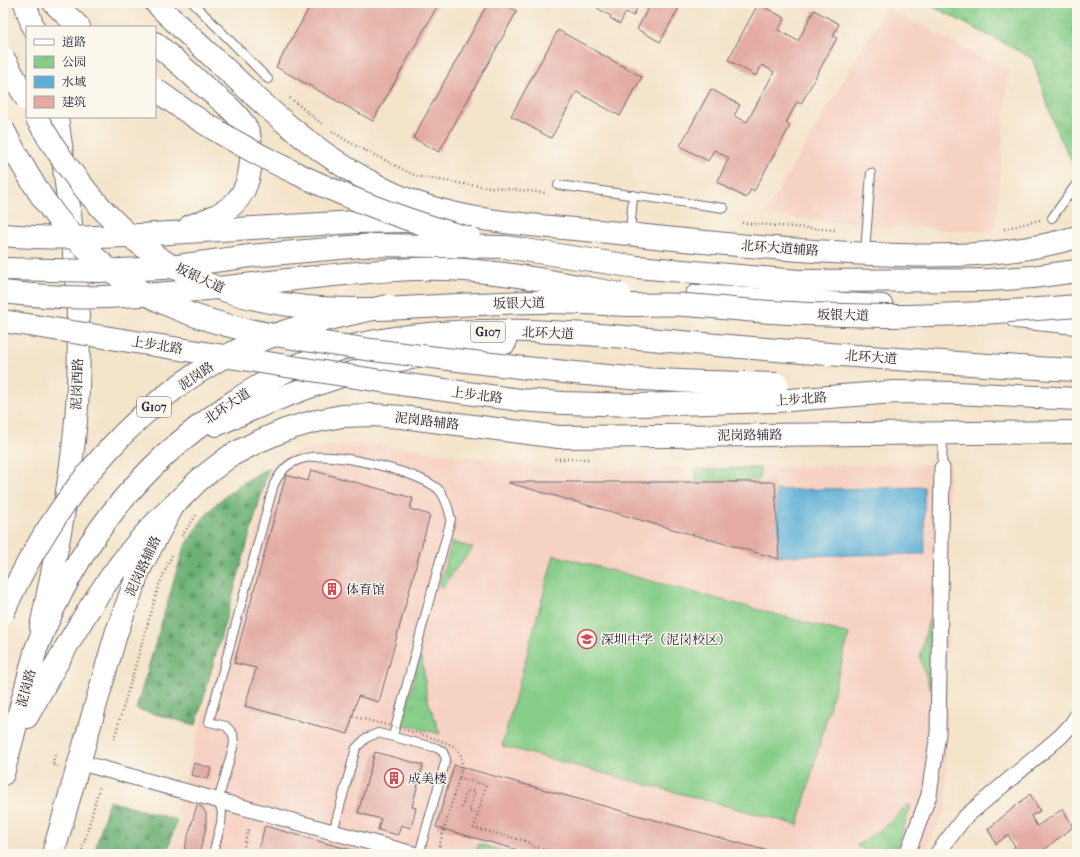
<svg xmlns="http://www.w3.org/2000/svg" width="1080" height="857" viewBox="0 0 1080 857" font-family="'IM FELL French Canon','Noto Serif SC',serif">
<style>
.built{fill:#f6d2c3}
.grass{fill:url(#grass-tufts);stroke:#547862}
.forest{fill:url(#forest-firs);stroke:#476958}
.park{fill:url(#park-crowns);stroke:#547862}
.pitch{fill:#86cd88;stroke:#547862}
.water{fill:#5aafd6;stroke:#3e6888}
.building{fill:#e3aba3}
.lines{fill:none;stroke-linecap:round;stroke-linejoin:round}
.lane-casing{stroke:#6c666d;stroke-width:10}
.street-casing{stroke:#6c666d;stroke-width:17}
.primary-casing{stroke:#6c666d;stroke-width:24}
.highway-casing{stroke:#6c666d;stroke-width:24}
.path{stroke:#6c666d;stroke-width:2.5;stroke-dasharray:1 3;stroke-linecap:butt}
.lane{stroke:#fff;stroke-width:8}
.street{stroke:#fff;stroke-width:15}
.primary{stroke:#fff;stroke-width:22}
.highway{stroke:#fff;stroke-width:22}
.primary-bridge-casing{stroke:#6c666d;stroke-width:24;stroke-linecap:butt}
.highway-bridge-casing{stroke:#6c666d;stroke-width:24;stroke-linecap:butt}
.path-bridge{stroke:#6c666d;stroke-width:2.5;stroke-dasharray:1 3;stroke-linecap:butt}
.primary-bridge{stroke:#fff;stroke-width:22}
.highway-bridge{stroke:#fff;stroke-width:22}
.labels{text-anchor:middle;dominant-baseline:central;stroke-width:3;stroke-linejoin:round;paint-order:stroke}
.shield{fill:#fbf7ec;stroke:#636270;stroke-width:1}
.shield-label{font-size:12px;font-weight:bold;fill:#22223b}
.street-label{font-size:13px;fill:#22223b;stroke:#fbf7ec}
.poi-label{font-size:13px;fill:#22223b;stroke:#fbf7ec;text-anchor:start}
</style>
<defs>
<pattern id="grass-tufts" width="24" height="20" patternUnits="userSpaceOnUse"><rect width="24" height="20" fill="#86cd88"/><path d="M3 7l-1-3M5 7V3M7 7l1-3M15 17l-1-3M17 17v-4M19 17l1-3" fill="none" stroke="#73b076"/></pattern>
<pattern id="forest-firs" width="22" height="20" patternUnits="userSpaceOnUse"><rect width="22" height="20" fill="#6cb074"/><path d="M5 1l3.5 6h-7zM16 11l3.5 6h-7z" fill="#588f60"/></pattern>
<pattern id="park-crowns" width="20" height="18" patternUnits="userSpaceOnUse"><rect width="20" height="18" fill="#86cd88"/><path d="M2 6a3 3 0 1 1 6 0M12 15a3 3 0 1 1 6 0" fill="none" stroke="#73b076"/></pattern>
</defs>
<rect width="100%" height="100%" fill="#fbf7ec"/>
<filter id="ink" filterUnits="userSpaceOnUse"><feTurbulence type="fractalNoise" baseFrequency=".025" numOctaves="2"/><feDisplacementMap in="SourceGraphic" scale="8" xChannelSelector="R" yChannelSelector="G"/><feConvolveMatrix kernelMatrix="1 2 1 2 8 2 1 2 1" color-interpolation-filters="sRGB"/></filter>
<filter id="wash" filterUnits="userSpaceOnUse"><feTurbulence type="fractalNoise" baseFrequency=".012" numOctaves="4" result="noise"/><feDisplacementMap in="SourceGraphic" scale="16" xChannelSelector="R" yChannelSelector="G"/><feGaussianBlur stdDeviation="0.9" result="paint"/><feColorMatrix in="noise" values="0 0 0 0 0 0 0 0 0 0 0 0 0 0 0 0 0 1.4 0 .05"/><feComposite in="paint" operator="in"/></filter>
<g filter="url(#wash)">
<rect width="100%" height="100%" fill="#f4e4ca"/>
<g class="built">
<path d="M886 8 1008 71 996 228 992 232 876 226 764 215Z"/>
<path d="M367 443 560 470 950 464 946 809 922 854H171L181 817 175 815 274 470 280 461 291 454 309 448Z"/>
</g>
<g class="grass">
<path d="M760 468V480L696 481V470Z"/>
<path d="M452 542 473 548 453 572 444 587 439 586Z"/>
<path d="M929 619 930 689 920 657Z"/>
<path d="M419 659H422L427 697 440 734 402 724Z"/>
<path d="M907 805 911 806 894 854H874L857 846 889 823Z"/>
<path d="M478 844 515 854H476Z"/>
</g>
<g class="forest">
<path d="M269 467 196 725 136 709 183 550 200 522 216 504 239 485Z"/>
<path d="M109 801 177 820 167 854H94Z"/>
</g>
<path class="park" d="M926 3H1077V172L1055 127 1032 58Z"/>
<path class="pitch" d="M554 555 849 634 798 825 502 746Z"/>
<path class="water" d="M924 487 925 554 772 556 770 490Z"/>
<g id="blocks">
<g class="building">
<path d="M312 3H439L373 121 276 67Z"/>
<path d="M488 3H503L517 11 439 152 413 138Z"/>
<path d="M600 3H640L633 16 626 12 620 24 610 18 611 16 597 8Z"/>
<path d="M642 3 681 4 660 42 637 29 649 7Z"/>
<path d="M758 4 785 18 778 30 798 41 814 10 839 24 833 36 837 38 801 104 797 102 786 123 790 126 754 191 751 189 746 198 717 182 729 158 714 150 708 161 680 146 711 89 740 105 734 116 747 122 774 72 762 65 756 76 728 60Z"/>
<path d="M558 30 642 77 620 116 577 92 551 138 511 116Z"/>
<path d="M311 470 413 498 410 509 430 515 379 702 358 696 348 734 245 706 256 668 234 663 286 475 308 481Z"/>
<path d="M775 482 779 559 509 483V482Z"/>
<path d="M375 752 423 765 412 807 416 808 411 828 401 825 398 835 378 830 381 819 358 813Z"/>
<path d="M194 763 211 768 208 779 191 775Z"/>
<path d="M454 765 779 854H532L436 827Z"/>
<path d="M1030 794 1040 811 1031 816 1037 826 1063 809 1073 827 1039 854H1009L1015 846 1008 835 996 844 988 829Z"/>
<path d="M197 805 202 807 206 813V828L199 854H183Z"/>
<path d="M265 826 365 854H257Z"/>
</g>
</g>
</g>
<g filter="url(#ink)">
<use href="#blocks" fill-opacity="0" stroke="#6c666d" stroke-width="1"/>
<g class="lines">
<g class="lane-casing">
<g id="lane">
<path d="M193 3 268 79"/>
<path d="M558 185 724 208"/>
<path d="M1052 218 1077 183"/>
<path d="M630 234 633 195"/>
<path d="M865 252 871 173"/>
<path d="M942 468 943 435"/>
<path d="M333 832 356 748 366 738 378 733 437 748 443 752 446 759 419 854"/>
<path d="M213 854 221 823 222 812 218 801 234 744 233 734 226 726 209 722 274 484C283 467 292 459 312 457 337 453 423 472 440 491 446 499 449 510 451 519L393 736"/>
</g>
</g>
<g class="street-casing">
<g id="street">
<path d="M78 762 413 854"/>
<path d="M907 854 929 795 938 734 942 468"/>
<path d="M937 854 964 818 1061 736 1072 724 1077 716"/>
</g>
</g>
<g class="primary-casing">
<g id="primary">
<path d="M25 3 33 27"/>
<path d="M54 3 79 27"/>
<path d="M156 3C179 27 204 49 229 72 276 117 325 160 384 189 456 225 541 225 619 233 690 241 761 248 833 252 913 257 999 260 1077 237"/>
<path d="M155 43C172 57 189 72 205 87 220 100 239 113 248 131 251 138 251 150 251 158 249 203 228 212 190 226"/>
<path d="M170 233 355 222 410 221"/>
<path d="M505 247 637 267 798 281 988 280 1032 277 1077 271"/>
<path d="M776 401 895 392 956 393"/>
<path d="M41 627C57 549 75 467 78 388 82 295 70 208 57 117"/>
<path d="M53 854 116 634 140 568 173 506 199 480 230 456 257 442 285 430 312 422 342 416 372 415 402 417 559 437 1077 432"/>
</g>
</g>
<g class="highway-casing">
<g id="highway">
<path d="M696 296 882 306"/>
<path d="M1016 317 1077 323"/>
<path d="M956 393 1077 399"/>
<path d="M216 425C274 399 338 374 400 360 435 353 470 349 505 343"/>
<path d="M27 717C67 644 111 561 173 506"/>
<path d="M3 774 36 649C76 547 136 468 227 406 268 378 312 354 361 344 477 319 599 335 716 345 836 355 956 364 1077 370"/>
</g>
</g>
<g class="path">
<path d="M290 98 322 124"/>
<path d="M332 131 347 141 416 176 470 185 547 193"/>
<path d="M742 223 835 230"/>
<path d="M1004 229 1040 220"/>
<path d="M555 459H588"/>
<path d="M182 536 197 514"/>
<path d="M114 739 159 585 172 555"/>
<path d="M55 755 52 765 58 766"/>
<path d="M459 778 486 785 474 828 526 841 534 847 543 849 570 854"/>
<path d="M462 808 467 790 475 792 469 811 478 813"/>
<path d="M81 854 100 785"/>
<path d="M242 854 249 827"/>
<path d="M437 854 461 771"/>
<path d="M532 854 534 847"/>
<path d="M542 854 543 849"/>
</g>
<use href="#lane" class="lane"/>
<use href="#street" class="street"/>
<use href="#primary" class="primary"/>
<use href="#highway" class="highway"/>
<g class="primary-bridge-casing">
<g id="primary-bridge">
<path d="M3 57 27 100"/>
<path d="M155 89C242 155 363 209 469 238"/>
<path d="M36 117C76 187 129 251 205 283 313 328 432 301 544 302 572 302 600 304 628 305 647 305 666 304 685 305 720 307 755 312 791 313 823 315 855 315 886 316 950 316 1014 311 1077 306"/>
<path d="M3 129C37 196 69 245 134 287 201 329 281 336 358 348 417 356 476 362 535 369 577 373 618 378 660 380 699 382 738 383 777 384"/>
<path d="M3 235C58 240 114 237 170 233"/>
<path d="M3 269 99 271 163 268 250 256 373 245 505 247"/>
<path d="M3 292C43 297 84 299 124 296 221 291 316 273 413 269 481 266 554 282 620 294"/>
<path d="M3 321 400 384 520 400 563 403 637 405 776 401"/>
</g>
</g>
<g class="highway-bridge-casing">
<path id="highway-bridge" d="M3 613C51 503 144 386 259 341 301 324 344 315 388 306"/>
</g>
<path class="path-bridge" d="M353 716C371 722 445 738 456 748 463 754 462 762 461 771"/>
<use href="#primary-bridge" class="primary-bridge"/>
<use href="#highway-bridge" class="highway-bridge"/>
</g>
</g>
<defs>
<g id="building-ring" transform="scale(1)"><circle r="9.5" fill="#fbf7ec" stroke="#d1495b" stroke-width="1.5"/><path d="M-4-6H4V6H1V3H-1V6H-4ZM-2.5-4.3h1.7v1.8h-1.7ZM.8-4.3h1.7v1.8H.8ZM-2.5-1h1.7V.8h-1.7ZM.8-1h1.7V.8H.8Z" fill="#d1495b"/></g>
<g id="school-ring" transform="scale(1)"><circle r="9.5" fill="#fbf7ec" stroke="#d1495b" stroke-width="1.5"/><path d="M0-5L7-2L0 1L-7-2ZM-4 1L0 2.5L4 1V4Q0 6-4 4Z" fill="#d1495b"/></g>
</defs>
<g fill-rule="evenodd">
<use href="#building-ring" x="332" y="589"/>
<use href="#school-ring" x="587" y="639"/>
<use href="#building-ring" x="394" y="778"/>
</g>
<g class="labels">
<g class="shield">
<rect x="471" y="322" width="34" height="20" rx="3"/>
<rect x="137" y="397" width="34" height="20" rx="3"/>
</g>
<g class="shield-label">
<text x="488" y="332">G107</text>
<text x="154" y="407">G107</text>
</g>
<g class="street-label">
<text transform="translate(780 248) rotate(4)">北环大道辅路</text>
<text transform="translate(200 278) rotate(25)">坂银大道</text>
<text transform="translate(519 303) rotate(-1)">坂银大道</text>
<text transform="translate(843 315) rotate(1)">坂银大道</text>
<text transform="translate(548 333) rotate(2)">北环大道</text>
<text transform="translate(157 345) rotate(9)">上步北路</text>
<text transform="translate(871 357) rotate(4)">北环大道</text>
<text transform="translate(196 376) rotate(-34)">泥岗路</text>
<text transform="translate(77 384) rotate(-88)">泥岗西路</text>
<text transform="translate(477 395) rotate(7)">上步北路</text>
<text transform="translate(801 399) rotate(-4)">上步北路</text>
<text transform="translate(227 406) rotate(-34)">北环大道</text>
<text transform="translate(427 421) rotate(7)">泥岗路辅路</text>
<text transform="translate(750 435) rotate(-1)">泥岗路辅路</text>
<text transform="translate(143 566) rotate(-65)">泥岗路辅路</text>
<text transform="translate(26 688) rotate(-75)">泥岗路</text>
</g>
<g class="poi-label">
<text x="346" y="589">体育馆</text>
<text x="601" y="639">深圳中学（泥岗校区）</text>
<text x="408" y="778">成美楼</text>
</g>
</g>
<rect width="1080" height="857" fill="none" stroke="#fbf7ec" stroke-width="16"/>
<rect x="26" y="26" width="130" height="92" fill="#fbf7ec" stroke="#a4a2a5"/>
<rect x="34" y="39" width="20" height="6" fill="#ffffff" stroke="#a4a2a5"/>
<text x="62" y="46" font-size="12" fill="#22223b">道路</text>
<rect x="34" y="56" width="20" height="12" fill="url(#park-crowns)" stroke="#a4a2a5"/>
<text x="62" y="66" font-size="12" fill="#22223b">公园</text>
<rect x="34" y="76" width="20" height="12" fill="#5aafd6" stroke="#a4a2a5"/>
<text x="62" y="86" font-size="12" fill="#22223b">水域</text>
<rect x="34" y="96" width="20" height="12" fill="#e3aba3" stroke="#a4a2a5"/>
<text x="62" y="106" font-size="12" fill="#22223b">建筑</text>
</svg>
